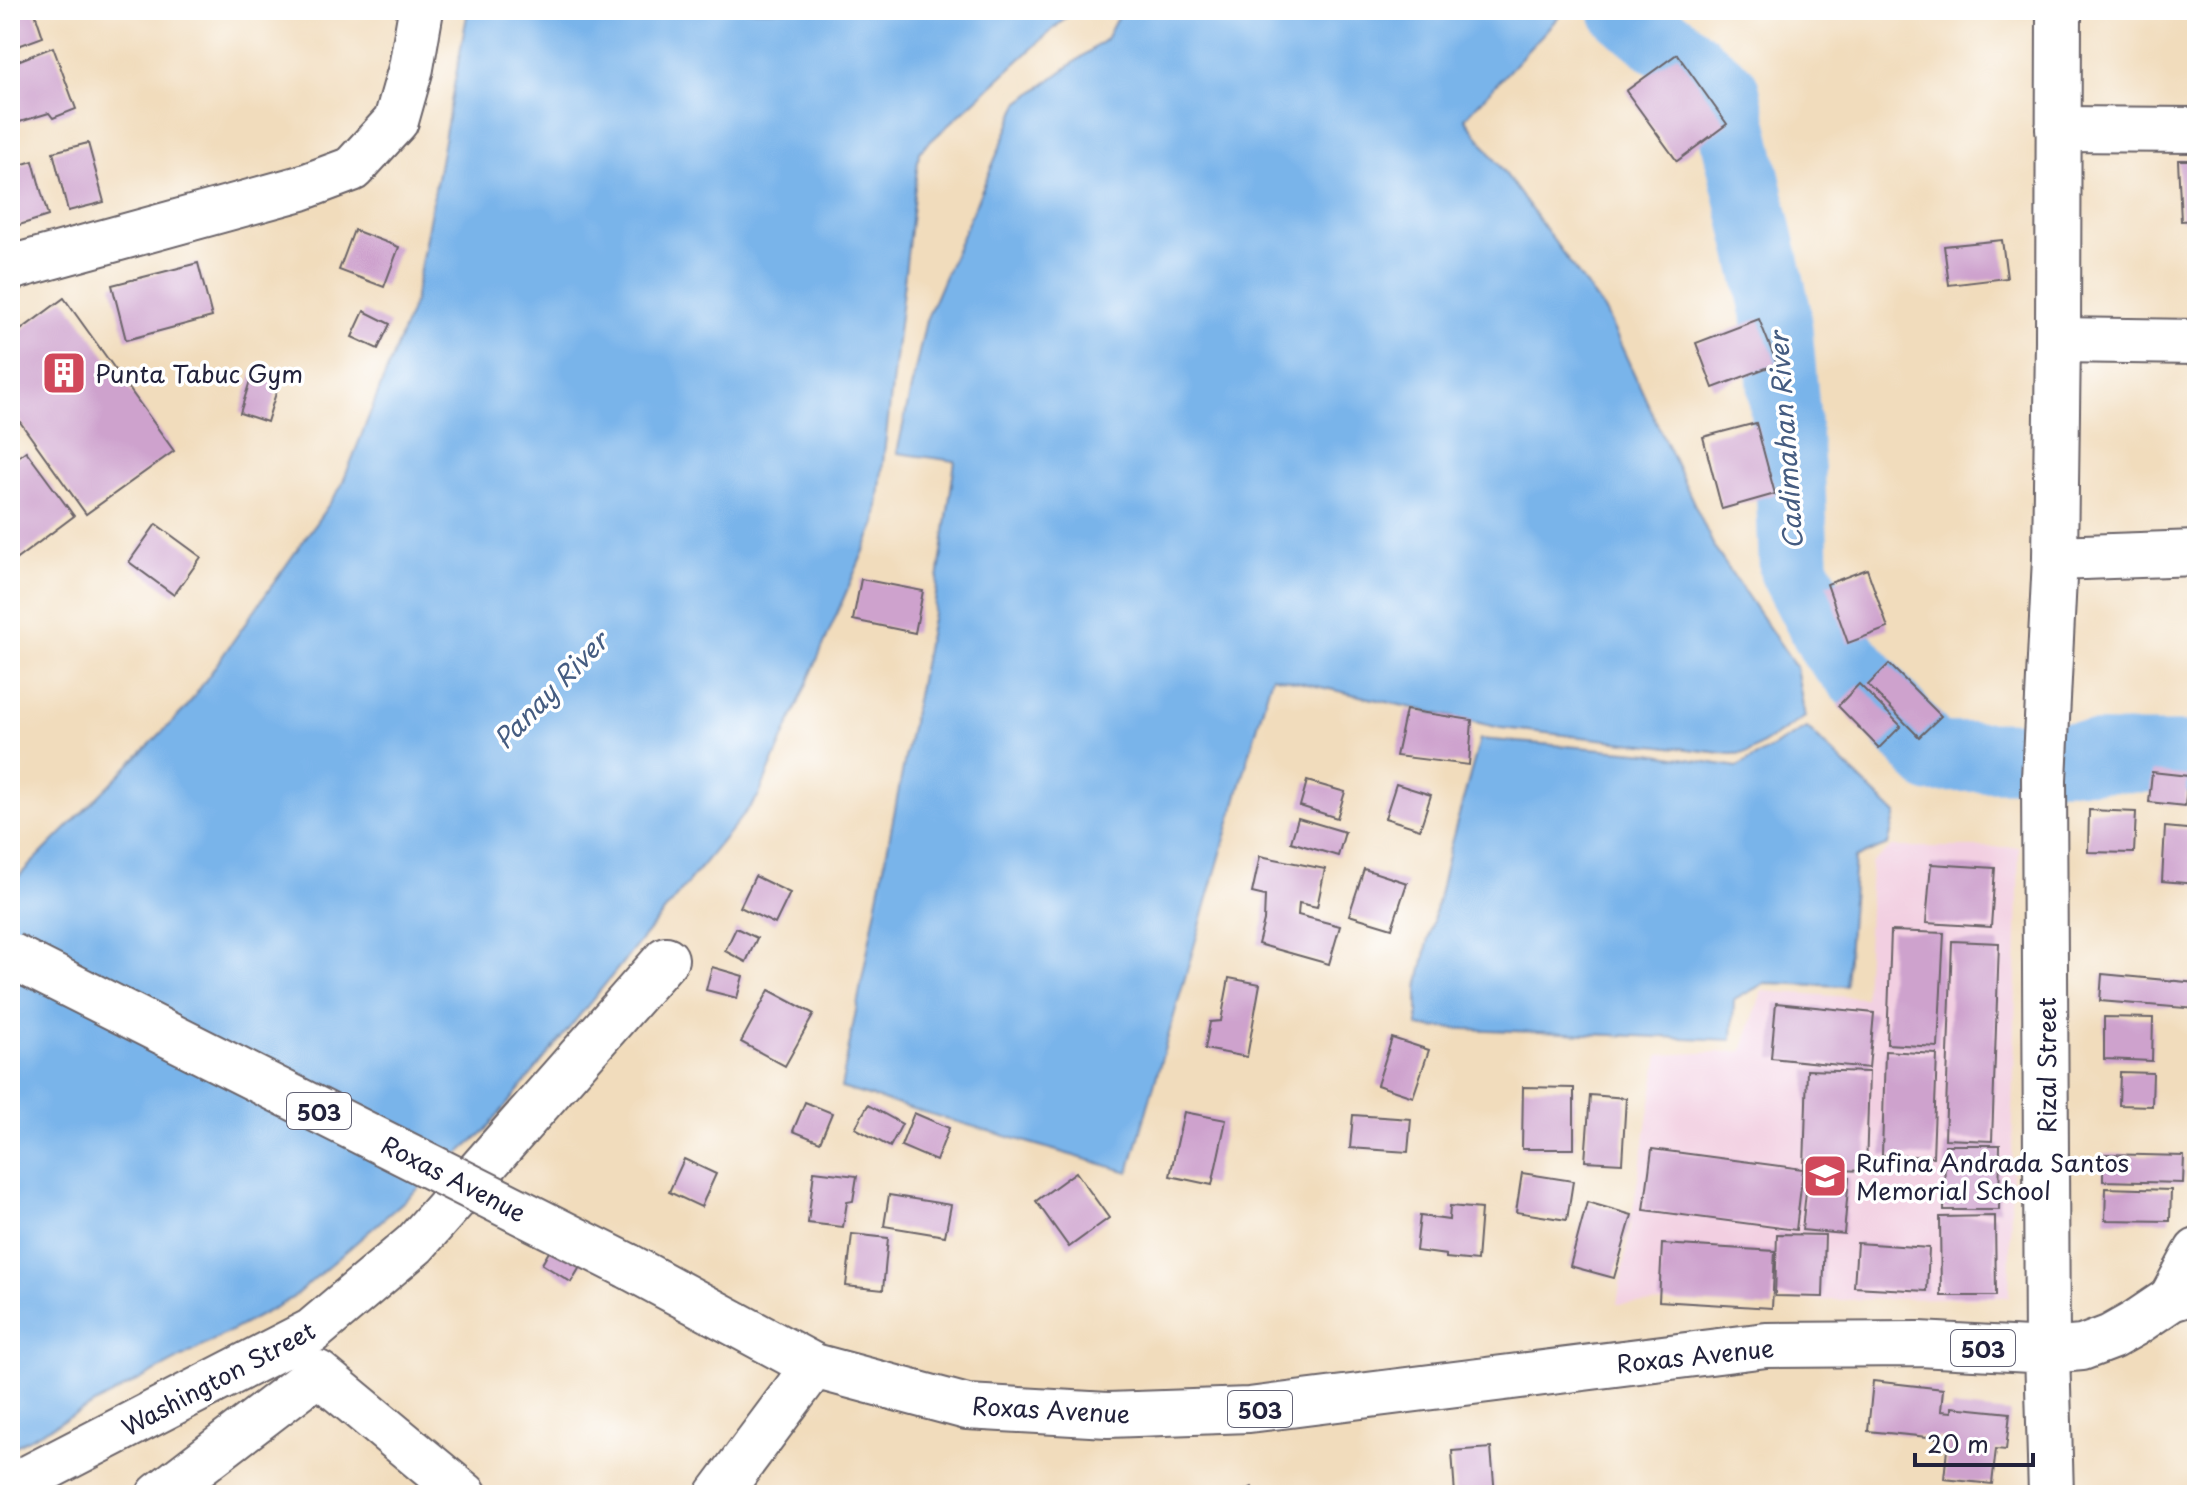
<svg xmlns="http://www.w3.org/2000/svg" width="2207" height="1505" viewBox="0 0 2207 1505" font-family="'Playpen Sans',sans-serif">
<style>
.built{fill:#f2cfe1}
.water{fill:#79b4ea;stroke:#4e6b92;stroke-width:2}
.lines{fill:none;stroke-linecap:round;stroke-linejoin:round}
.river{stroke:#79b4ea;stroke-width:70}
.building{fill:#cea2cd}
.minor-casing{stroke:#6a6368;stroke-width:48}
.major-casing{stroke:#6a6368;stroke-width:48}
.minor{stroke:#fff;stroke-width:44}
.major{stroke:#fff;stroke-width:44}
.major-bridge-casing{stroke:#6a6368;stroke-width:48;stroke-linecap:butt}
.major-bridge{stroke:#fff;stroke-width:44}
.labels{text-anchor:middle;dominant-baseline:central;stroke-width:7;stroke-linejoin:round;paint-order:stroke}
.shield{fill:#fff;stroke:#646476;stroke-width:2}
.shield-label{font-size:22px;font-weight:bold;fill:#22223b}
.poi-label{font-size:24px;fill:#22223b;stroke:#fff;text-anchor:start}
.street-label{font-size:24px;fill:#22223b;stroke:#fff}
.water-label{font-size:26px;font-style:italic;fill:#455c81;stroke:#fff}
</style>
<rect width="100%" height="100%" fill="#fff"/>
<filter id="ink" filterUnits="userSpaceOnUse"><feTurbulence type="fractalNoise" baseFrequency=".0125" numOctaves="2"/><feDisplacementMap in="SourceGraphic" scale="16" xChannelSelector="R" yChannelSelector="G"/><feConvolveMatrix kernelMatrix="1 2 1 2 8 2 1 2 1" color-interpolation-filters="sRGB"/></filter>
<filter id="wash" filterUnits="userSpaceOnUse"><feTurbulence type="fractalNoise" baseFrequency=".006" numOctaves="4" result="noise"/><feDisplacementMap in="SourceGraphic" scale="32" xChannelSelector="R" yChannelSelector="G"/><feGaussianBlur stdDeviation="1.8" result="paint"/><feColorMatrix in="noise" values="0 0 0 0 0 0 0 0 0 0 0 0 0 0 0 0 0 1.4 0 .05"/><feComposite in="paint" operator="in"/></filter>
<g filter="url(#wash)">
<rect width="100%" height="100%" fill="#f1dcbc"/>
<path class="built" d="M1892 847H2019L2009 1297 1617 1304 1659 1055 1742 1051 1762 991 1865 998 1871 863Z"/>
<g class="water">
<path d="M468 10H1074L919 152 876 523 758 797 486 1130 291 1299 10 1449V885L186 708 341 487 414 302Z"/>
<path d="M1121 10H1565L1465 118 1606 313 1715 549 1796 667 1805 717 1748 753 1731 754 1501 728 1272 676 1129 1172 841 1088 934 608 955 461 897 453 926 320 1019 103 1106 39Z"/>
<path d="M1807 728 1896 814 1888 845 1855 858 1846 986 1765 983 1734 1000 1732 1040 1418 1027V986L1450 847 1480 739 1650 753 1737 767Z"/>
</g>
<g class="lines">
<path class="river" d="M1624 10 1725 92 1776 311 1790 471 1794 570 1833 645 1933 758C2021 754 2109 759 2197 757"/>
</g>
<g id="blocks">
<g class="building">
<path d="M10 10H34L43 37 10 49Z"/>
<path d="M53 47 76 109 53 118 49 113 10 125V64Z"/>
<path d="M1677 54 1727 124 1677 161 1626 91Z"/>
<path d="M88 143 104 202 68 211 53 152Z"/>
<path d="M2178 160H2197V220L2181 221Z"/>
<path d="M33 161 48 216 13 227 10 218V168Z"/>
<path d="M354 230 399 247 384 287 339 270Z"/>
<path d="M2002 240 2007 278 1949 285 1944 246Z"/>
<path d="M198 263 212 317 126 340 112 285Z"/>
<path d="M64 298 174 451 86 514 10 408V338Z"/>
<path d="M364 311 390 324 378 349 352 337Z"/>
<path d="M1759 319 1777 364 1713 388 1696 343Z"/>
<path d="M253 371 280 380 267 422 240 413Z"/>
<path d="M1756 423 1775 494 1722 509 1703 437Z"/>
<path d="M26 451 74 516 14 561 10 555V463Z"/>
<path d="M156 524 201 557 174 595 129 562Z"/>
<path d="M1867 569 1888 628 1848 643 1827 584Z"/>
<path d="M861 579 923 591 915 633 853 620Z"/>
<path d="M1889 664 1941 716 1919 737 1868 685Z"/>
<path d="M1859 684 1901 726 1879 748 1838 706Z"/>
<path d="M1406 710 1472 720 1469 765 1396 756Z"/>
<path d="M2152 772 2188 776 2185 806 2149 802Z"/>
<path d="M1307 781 1345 792 1337 818 1300 806Z"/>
<path d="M1396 784 1431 795 1420 829 1385 818Z"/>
<path d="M2089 810 2136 812 2134 853 2088 852Z"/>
<path d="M1298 818 1345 832 1338 856 1291 842Z"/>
<path d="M2165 827 2197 830V884L2162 881Z"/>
<path d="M1260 856 1325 869 1317 907 1299 903 1298 915 1340 926 1329 964 1258 944 1264 921 1265 896 1252 893Z"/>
<path d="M1931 864 1995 868 1991 927 1926 923Z"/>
<path d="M1364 869 1407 883 1392 928 1349 915Z"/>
<path d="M755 876 790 893 775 924 740 907Z"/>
<path d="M736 928 757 938 746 962 725 951Z"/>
<path d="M1891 931 1944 933 1938 1047 1887 1044Z"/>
<path d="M1952 941 1999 943 1992 1141 1945 1139Z"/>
<path d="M712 967 743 976 737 998 706 990Z"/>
<path d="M2102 974 2197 983V1009L2100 1001Z"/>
<path d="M1229 978 1260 984 1247 1057 1205 1049 1210 1022 1221 1021Z"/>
<path d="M769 990 814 1014 785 1066 741 1042Z"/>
<path d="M1776 1003 1874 1013 1869 1068 1771 1058Z"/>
<path d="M2104 1017 2153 1018 2152 1061 2104 1059Z"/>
<path d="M1392 1038 1429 1050 1413 1097 1377 1085Z"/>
<path d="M1885 1051 1937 1054 1933 1157 1882 1155Z"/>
<path d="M1807 1070 1869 1072 1866 1171 1804 1169Z"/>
<path d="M2120 1072 2153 1073 2152 1106 2119 1105Z"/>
<path d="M1523 1087 1574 1088V1149H1522Z"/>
<path d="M1590 1095 1626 1098 1622 1163 1585 1161Z"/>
<path d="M805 1102 832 1113 820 1142 793 1131Z"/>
<path d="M868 1105 902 1124 890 1147 855 1128Z"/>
<path d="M1184 1112 1226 1120 1212 1185 1170 1176Z"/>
<path d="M914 1113 949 1128 936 1161 901 1146Z"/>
<path d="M1353 1115 1411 1119 1408 1152 1350 1148Z"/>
<path d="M1945 1145H2000L1999 1210H1944Z"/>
<path d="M1652 1149 1803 1169 1796 1230 1644 1210Z"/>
<path d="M2103 1154 2184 1156 2183 1183 2103 1181Z"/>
<path d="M684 1159 716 1174 701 1207 669 1192Z"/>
<path d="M814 1171 857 1176 853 1201 847 1202 843 1227 808 1223Z"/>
<path d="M1076 1172 1109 1218 1069 1247 1036 1201Z"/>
<path d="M1808 1172 1849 1177 1844 1234 1802 1230Z"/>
<path d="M1522 1173 1573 1181 1567 1220 1516 1212Z"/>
<path d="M2106 1188 2171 1190 2170 1221 2105 1220Z"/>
<path d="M889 1195 951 1205 945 1236 884 1226Z"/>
<path d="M1587 1202 1632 1215 1614 1278 1570 1266Z"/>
<path d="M1450 1206 1481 1209 1477 1261 1446 1258V1255L1416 1251 1420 1216 1449 1220Z"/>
<path d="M1995 1216 1996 1296H1941L1940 1217Z"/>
<path d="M852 1234 888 1238 883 1290 846 1286Z"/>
<path d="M1777 1234 1825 1235 1823 1297 1775 1296Z"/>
<path d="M557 1238 586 1257 571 1282 542 1264Z"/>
<path d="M1857 1243 1929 1248 1927 1291 1854 1287Z"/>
<path d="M1662 1244 1775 1251 1772 1308 1659 1301Z"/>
<path d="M1873 1381 1943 1389 1941 1411 1952 1412V1407L2010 1413 2006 1450 1996 1449 1992 1484 1944 1479 1948 1439 1868 1431Z"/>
<path d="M1491 1448 1495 1495H1455L1452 1451Z"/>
<path d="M1252 1487 1255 1495H1234Z"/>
<path d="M2094 1491 2142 1492 2141 1495H2094Z"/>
</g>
</g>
</g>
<g filter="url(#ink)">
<use href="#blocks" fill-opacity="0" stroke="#6a6368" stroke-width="2"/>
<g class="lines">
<g class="minor-casing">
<g id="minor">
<path d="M2059 10 2058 340 2055 558 2044 779 2047 1351 2082 1348 2111 1337 2134 1324 2171 1299 2197 1291"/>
<path d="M2058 129 2197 130"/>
<path d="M10 268 301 188 352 169 396 121 411 68 421 10"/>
<path d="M2058 340 2197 342"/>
<path d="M2055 558 2197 553"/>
<path d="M2171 1299 2197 1251"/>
<path d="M10 1487 312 1331 415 1244 666 959"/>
<path d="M159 1495 318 1373 465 1495"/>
<path d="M718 1495 814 1366"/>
</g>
</g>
<g class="major-casing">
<path id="major" d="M628 1266 814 1366 967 1407 1108 1415 1249 1410 1766 1345 1919 1344 2047 1351 2051 1495"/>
</g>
<use href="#minor" class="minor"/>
<use href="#major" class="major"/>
<g class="major-bridge-casing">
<path id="major-bridge" d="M10 955 628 1266"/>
</g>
<use href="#major-bridge" class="major-bridge"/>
</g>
</g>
<defs>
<g id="building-square" transform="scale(2.3)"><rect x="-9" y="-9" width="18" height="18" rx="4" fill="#d1495b" stroke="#fff"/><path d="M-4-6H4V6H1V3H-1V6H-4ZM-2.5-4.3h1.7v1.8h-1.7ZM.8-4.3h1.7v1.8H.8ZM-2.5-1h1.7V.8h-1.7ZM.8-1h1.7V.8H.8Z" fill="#fff"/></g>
<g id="school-square" transform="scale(2.3)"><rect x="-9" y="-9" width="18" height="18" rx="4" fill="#d1495b" stroke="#fff"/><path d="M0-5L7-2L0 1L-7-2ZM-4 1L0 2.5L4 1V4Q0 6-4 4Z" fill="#fff"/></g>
</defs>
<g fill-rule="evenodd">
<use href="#building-square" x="64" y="373"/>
<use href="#school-square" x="1825" y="1176"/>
</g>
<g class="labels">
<g class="shield">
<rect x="287" y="1093" width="64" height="36" rx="6"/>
<rect x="1951" y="1330" width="64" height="36" rx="6"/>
<rect x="1228" y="1391" width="64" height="36" rx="6"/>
</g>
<g class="shield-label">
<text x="319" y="1111">503</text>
<text x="1983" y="1348">503</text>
<text x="1260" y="1409">503</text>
</g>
<g class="poi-label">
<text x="95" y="373">Punta Tabuc Gym</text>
<text x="1856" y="1162">Rufina Andrada Santos<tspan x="1856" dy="28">Memorial School</tspan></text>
</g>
<g class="street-label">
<text transform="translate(2046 1065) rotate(-90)">Rizal Street</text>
<text transform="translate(454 1178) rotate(27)">Roxas Avenue</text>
<text transform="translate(1695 1355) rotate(-6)">Roxas Avenue</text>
<text transform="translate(218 1378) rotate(-28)">Washington Street</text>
<text transform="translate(1051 1409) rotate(3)">Roxas Avenue</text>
</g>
<g class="water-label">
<text transform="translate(1785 441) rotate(-94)">Cadimahan River</text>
<text transform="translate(550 690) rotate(-46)">Panay River</text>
</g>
</g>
<rect width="2207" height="1505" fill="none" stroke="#fff" stroke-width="40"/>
<path d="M1915 1453v12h118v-12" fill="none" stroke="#22223b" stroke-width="4"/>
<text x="1927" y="1453" font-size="24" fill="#22223b" stroke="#ffffff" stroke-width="6" paint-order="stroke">20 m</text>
</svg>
